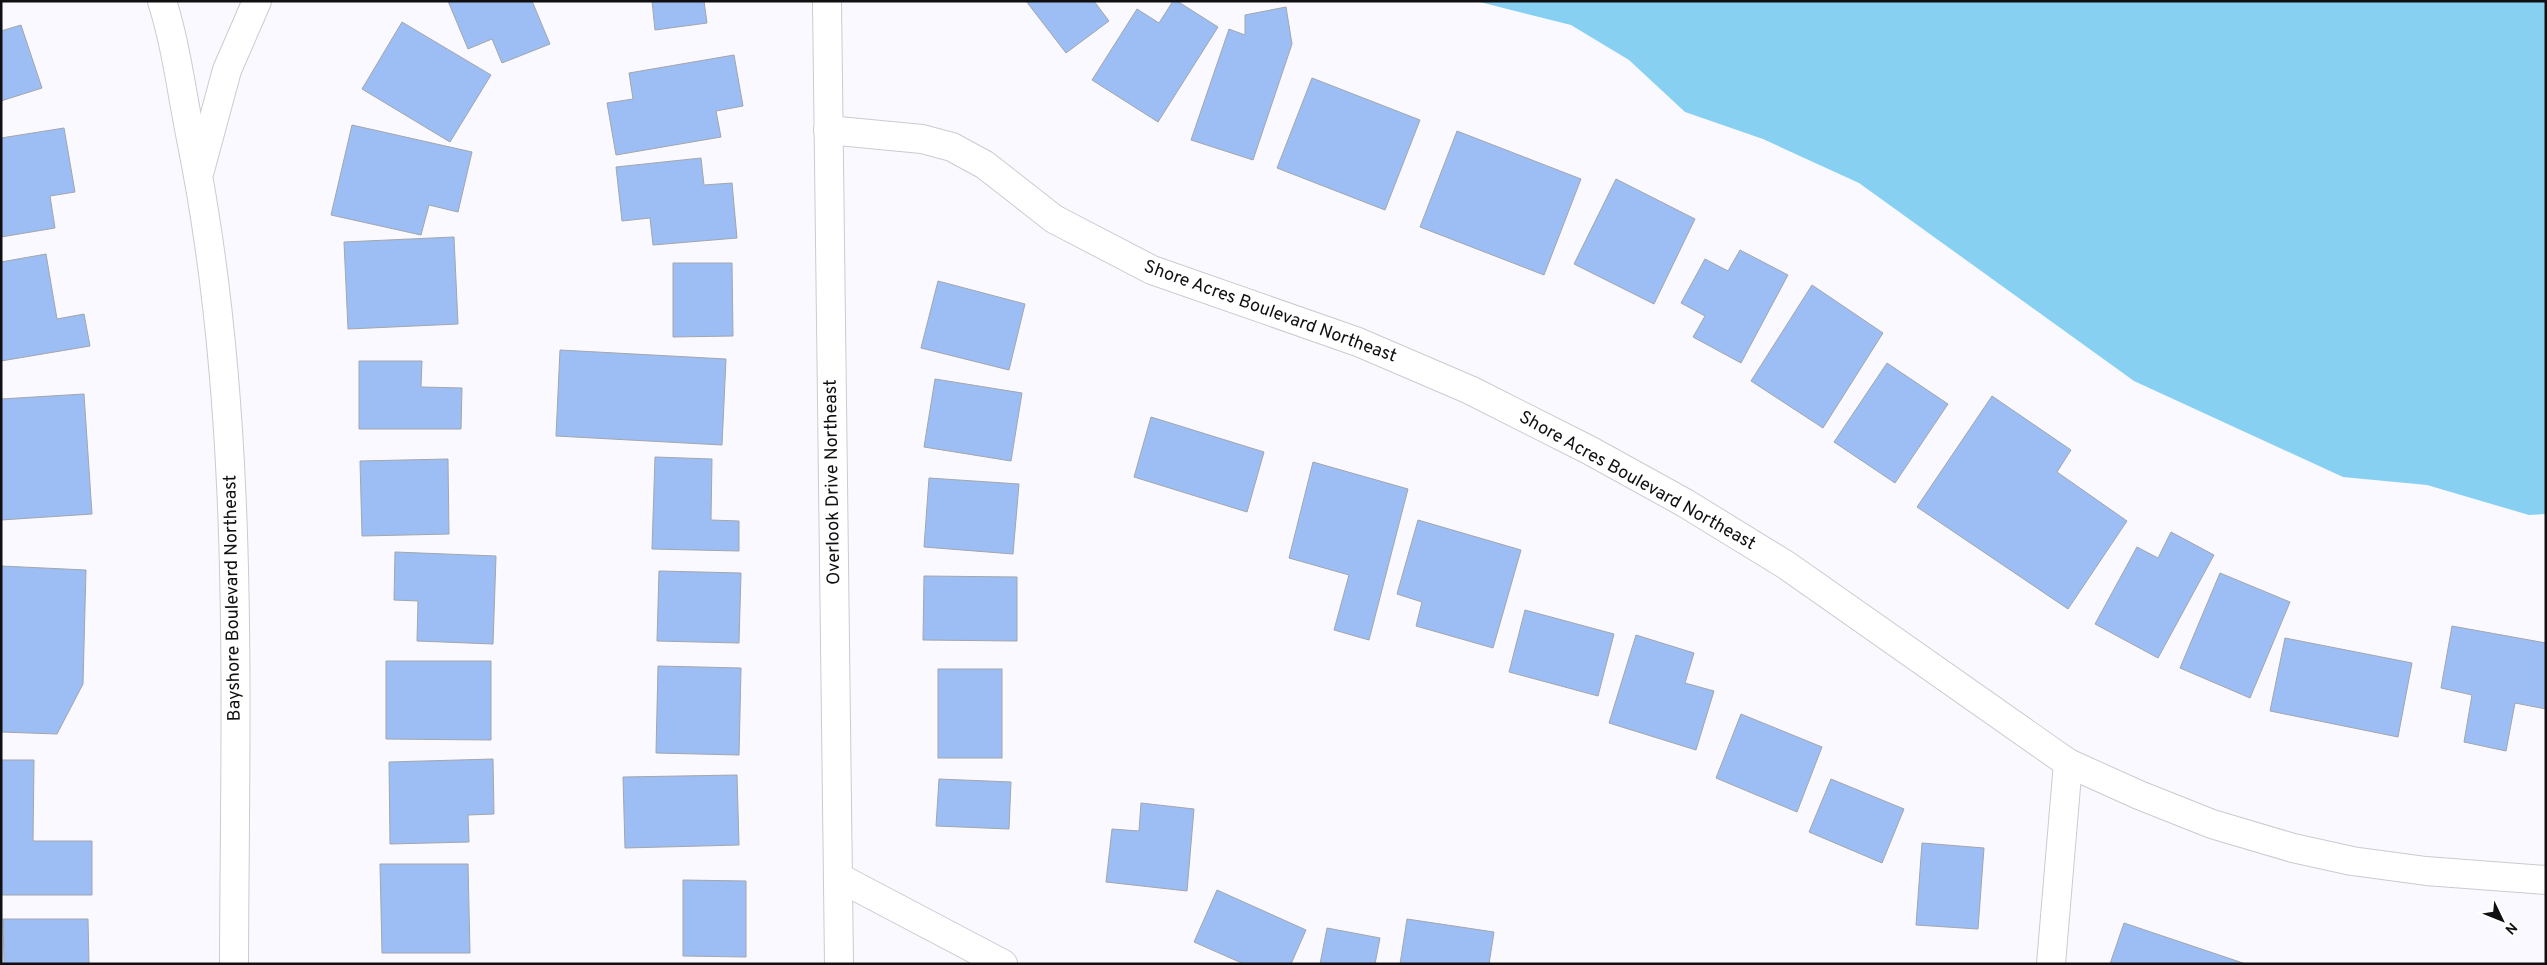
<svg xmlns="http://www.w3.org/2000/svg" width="2547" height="965" viewBox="0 0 2547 965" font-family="Overpass,sans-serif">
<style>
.water{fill:#87d0f1}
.building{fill:#9cbef5;stroke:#a3a6ab}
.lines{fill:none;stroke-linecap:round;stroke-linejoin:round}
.minor-casing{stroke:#cbcbd0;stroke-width:30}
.tertiary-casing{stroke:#cbcbd0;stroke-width:30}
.minor{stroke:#fff;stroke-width:28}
.tertiary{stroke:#fff;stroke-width:28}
.labels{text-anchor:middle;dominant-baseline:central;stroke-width:4;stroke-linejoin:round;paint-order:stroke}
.street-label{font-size:18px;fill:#100f11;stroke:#fff}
</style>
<rect width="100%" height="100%" fill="#f9f9ff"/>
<path class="water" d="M1476 1H2546V514L2529 515 2427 485 2343 477 2134 381 1859 183 1763 139 1685 112 1629 60 1571 25Z"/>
<g class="building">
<path d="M448 1H532L550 44 502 63 492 39 468 49Z"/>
<path d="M652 1H704L707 23 655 30Z"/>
<path d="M1026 1H1094L1109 21 1066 53Z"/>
<path d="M1173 1H1177L1218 27 1158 122 1092 80 1137 9 1159 23Z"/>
<path d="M1286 7 1292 44 1253 160 1191 140 1229 29 1245 35V15Z"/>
<path d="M402 22 491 75 450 142 362 89Z"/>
<path d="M21 25 42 88 1 101V31Z"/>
<path d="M734 55 743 106 716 111 721 137 616 155 607 103 633 99 629 73Z"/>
<path d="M1312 78 1420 120 1385 210 1277 168Z"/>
<path d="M352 125 472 152 458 212 429 205 421 235 331 215Z"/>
<path d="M64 128 75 192 50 196 55 228 1 237V138Z"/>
<path d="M1457 131 1581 179 1544 275 1420 227Z"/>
<path d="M701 158 704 185 732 183 737 238 653 245 650 218 622 221 616 167Z"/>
<path d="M1616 179 1695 219 1654 304 1574 264Z"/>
<path d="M454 237 458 324 348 329 344 242Z"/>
<path d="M1740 250 1788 275 1741 363 1693 337 1705 316 1681 303 1705 259 1728 271Z"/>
<path d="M46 254 57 319 84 314 90 346 1 361V262Z"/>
<path d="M673 263H732L733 336 673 337Z"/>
<path d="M938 281 1025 304 1009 370 921 348Z"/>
<path d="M1812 285 1883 333 1823 428 1751 381Z"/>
<path d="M560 350 726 359 722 445 556 436Z"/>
<path d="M359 361H422L421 387 462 388 461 429H359Z"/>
<path d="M1887 363 1948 404 1895 483 1834 442Z"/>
<path d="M935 379 1022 393 1011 461 924 447Z"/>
<path d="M84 394 92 514 1 520V399Z"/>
<path d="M1992 396 2071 450 2057 472 2127 521 2068 609 1917 507Z"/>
<path d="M1151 417 1264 452 1247 512 1134 477Z"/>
<path d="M655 457 712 459 711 520 739 521V551L652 549Z"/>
<path d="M448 459 449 534 362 536 360 461Z"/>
<path d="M1313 462 1408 489 1369 640 1334 630 1349 575 1289 558Z"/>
<path d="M929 478 1019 484 1013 554 924 547Z"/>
<path d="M1418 520 1521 550 1493 648 1416 626 1422 602 1397 594Z"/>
<path d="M2171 532 2214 555 2158 658 2095 624 2137 547 2158 558Z"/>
<path d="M395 552 496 556 493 644 417 641 418 601 394 600Z"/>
<path d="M1 566 86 570 83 684 57 734 1 732Z"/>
<path d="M659 571 741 573 739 643 657 641Z"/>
<path d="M2220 573 2290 602 2250 698 2180 668Z"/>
<path d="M924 576 1017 577V641L923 640Z"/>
<path d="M1525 610 1614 634 1598 696 1509 672Z"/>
<path d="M2452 626 2546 643V709L2515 703 2506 751 2464 742 2472 695 2441 688Z"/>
<path d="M1636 635 1694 653 1685 683 1714 691 1696 750 1609 723Z"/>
<path d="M2285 638 2412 663 2398 737 2270 711Z"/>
<path d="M386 661H491V740L386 739Z"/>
<path d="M658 666 741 668 739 755 656 753Z"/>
<rect x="938" y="669" width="64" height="89"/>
<path d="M1741 714 1822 747 1797 812 1716 778Z"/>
<path d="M493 759 494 814 468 815 469 842 390 844 389 762Z"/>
<path d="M1 760H34L33 841H92V895H1Z"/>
<path d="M737 775 739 845 625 848 623 777Z"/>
<path d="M939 779 1011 782 1009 829 936 826Z"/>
<path d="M1831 779 1904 809 1882 863 1809 832Z"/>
<path d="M1141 803 1194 809 1187 891 1106 882 1112 829 1139 831Z"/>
<path d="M1922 843 1984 848 1978 929 1916 925Z"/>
<path d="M380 864H468L470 953H382Z"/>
<path d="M683 880 746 881V957L683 956Z"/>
<path d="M1217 890 1306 930 1291 964H1244L1194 942Z"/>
<path d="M3 919H88L89 964H4Z"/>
<path d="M1407 919 1494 932 1489 964H1400Z"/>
<path d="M2124 923 2246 964H2110Z"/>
<path d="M1327 928 1380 938 1375 964H1320Z"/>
</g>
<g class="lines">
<g class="minor-casing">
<g id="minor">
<path d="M162 1C176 45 182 94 191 139 246 410 235 689 234 964"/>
<path d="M200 170 227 70 257 1"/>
<path d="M838 877 1003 964"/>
<path d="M2051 964 2068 763"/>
</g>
</g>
<g class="tertiary-casing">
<g id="tertiary">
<path d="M827 1 839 964"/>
<path d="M828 130 922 139 952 147 985 165 1054 219 1152 270 1358 342 1470 390 1589 450 1685 503 1786 565 2068 763 2139 795 2212 824 2293 848 2352 861 2426 871 2546 880"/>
</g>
</g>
<use href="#minor" class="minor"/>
<use href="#tertiary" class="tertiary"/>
</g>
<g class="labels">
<g class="street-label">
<text transform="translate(1270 312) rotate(20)">Shore Acres Boulevard Northeast</text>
<text transform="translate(1637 481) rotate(29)">Shore Acres Boulevard Northeast</text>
<text transform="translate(833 482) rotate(-91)">Overlook Drive Northeast</text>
<text transform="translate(233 598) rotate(-91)">Bayshore Boulevard Northeast</text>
</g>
</g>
<rect width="2547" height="965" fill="none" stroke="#100f11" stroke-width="5"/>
<g transform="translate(2502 920) rotate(133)" stroke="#ffffff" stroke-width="4" paint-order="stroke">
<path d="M0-4L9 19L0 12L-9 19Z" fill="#100f11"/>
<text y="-8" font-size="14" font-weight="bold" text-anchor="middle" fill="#100f11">N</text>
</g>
</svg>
